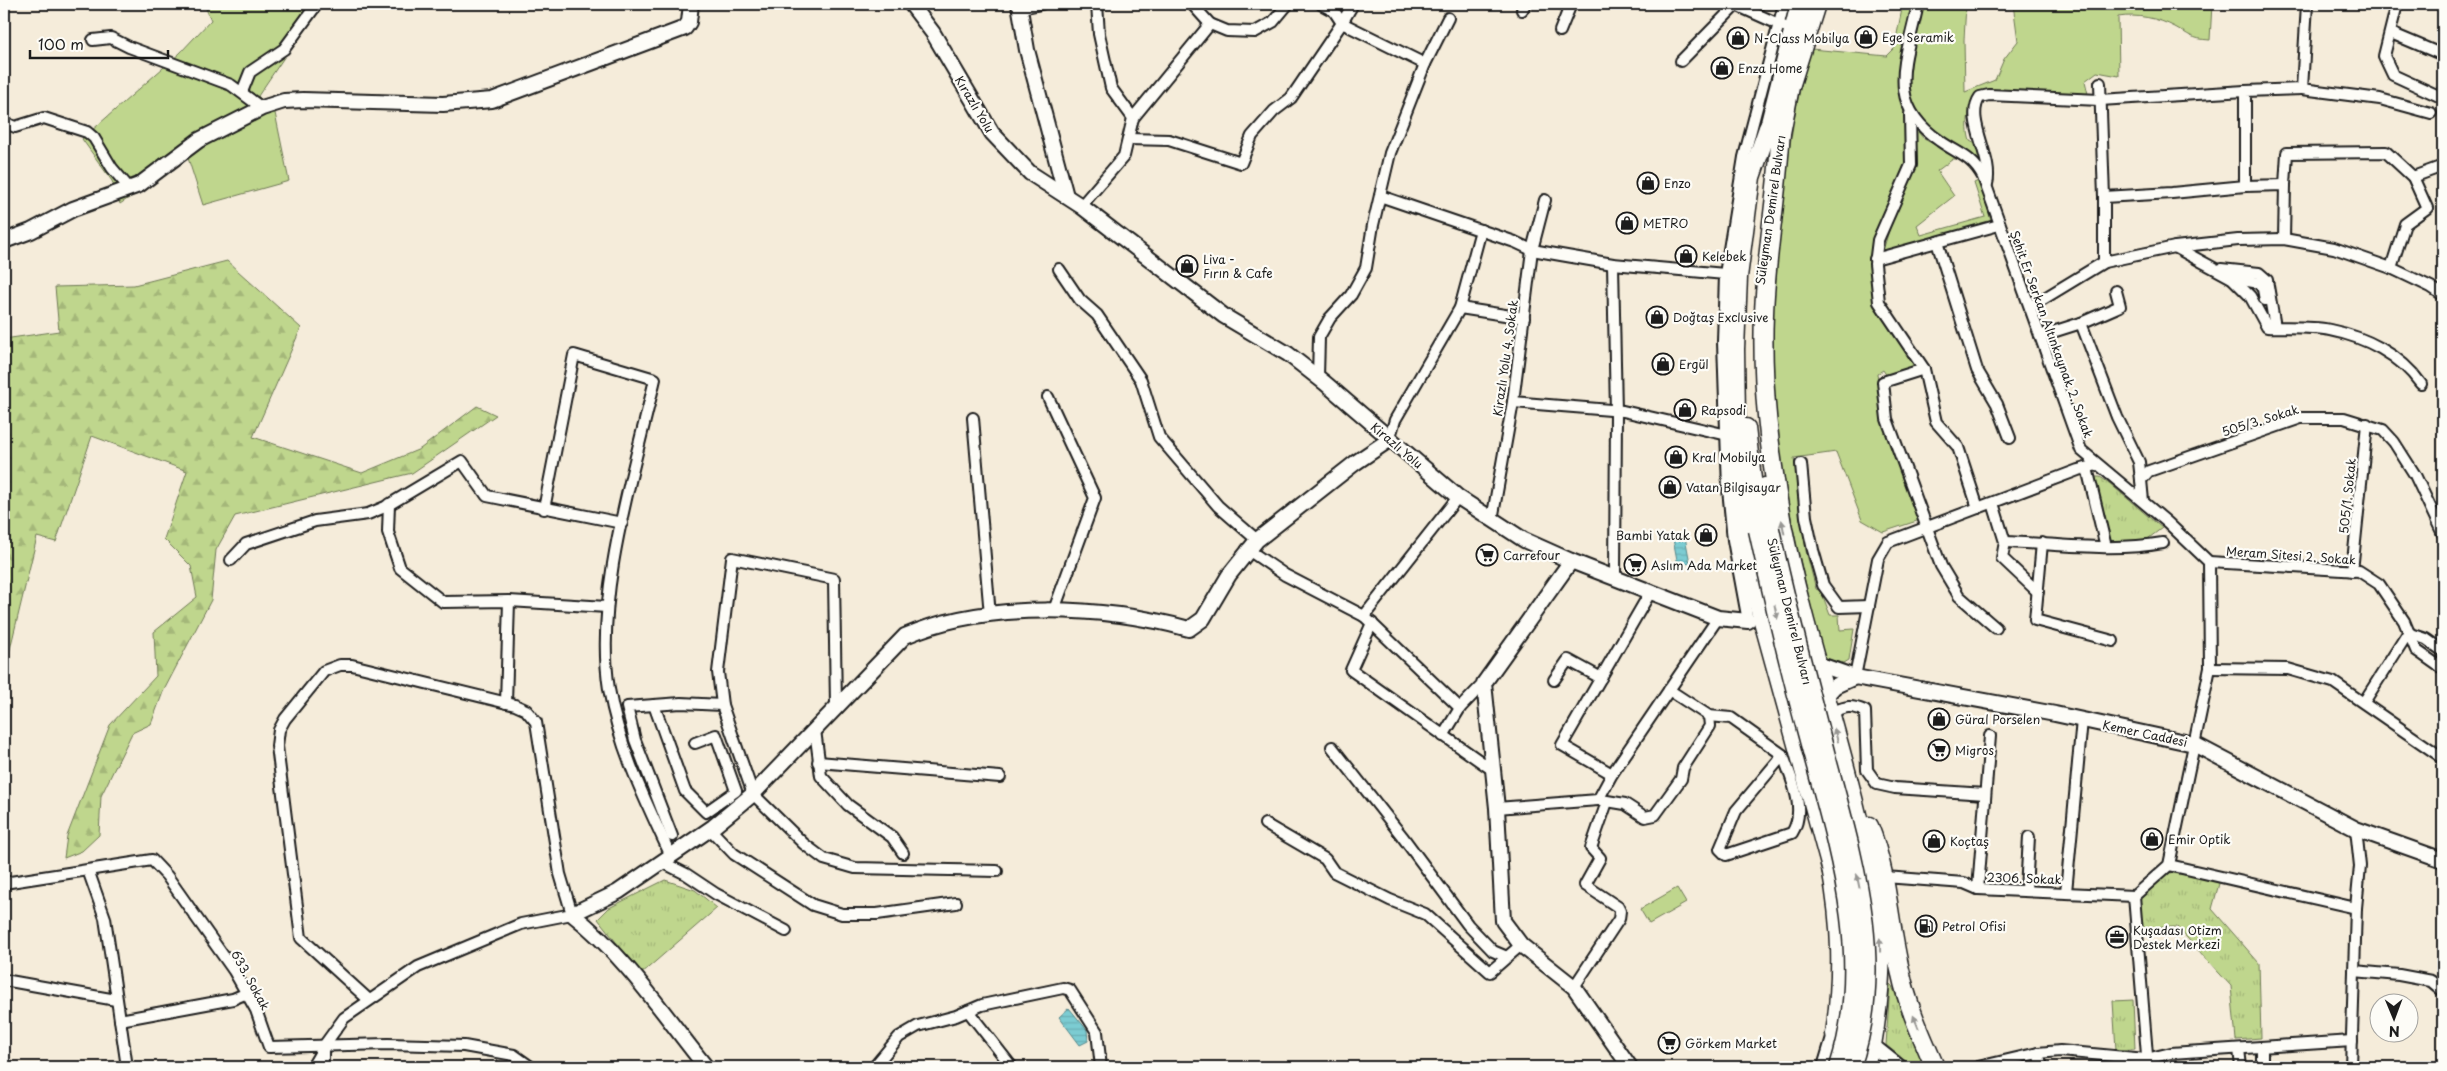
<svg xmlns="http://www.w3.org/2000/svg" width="2447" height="1071" viewBox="0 0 2447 1071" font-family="'Playpen Sans',sans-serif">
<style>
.grass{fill:#bfd68d;stroke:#6e7954}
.forest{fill:url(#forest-firs);stroke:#6e7954}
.park{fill:url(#park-tufts);stroke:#6e7954}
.water{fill:url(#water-rules);stroke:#558689}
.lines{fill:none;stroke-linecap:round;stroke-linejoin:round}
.street-casing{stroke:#1c1c1c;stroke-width:14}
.secondary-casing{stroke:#1c1c1c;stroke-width:18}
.highway-casing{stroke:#1c1c1c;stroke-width:21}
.street{stroke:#fdfcf7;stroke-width:10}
.secondary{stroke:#fdfcf7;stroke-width:14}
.highway{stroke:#fdfcf7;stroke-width:18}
.highway-bridge-casing{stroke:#1c1c1c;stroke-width:21;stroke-linecap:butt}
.highway-bridge{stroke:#fdfcf7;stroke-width:18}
.oneway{fill:#989794}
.labels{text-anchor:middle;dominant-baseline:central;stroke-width:4.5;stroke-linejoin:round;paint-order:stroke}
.poi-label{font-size:12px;fill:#1c1c1c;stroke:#fdfcf7;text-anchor:start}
.street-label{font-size:12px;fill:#1c1c1c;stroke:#fdfcf7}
</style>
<defs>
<pattern id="forest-firs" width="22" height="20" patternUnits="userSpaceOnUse" patternTransform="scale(1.25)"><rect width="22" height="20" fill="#bfd68d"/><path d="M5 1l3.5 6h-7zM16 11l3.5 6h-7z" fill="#a4b779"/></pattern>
<pattern id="park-tufts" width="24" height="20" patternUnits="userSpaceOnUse" patternTransform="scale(1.25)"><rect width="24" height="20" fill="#bfd68d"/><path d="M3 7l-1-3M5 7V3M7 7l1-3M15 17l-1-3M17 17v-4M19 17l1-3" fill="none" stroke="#a4b779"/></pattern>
<pattern id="water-rules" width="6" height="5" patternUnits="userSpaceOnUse" patternTransform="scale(1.25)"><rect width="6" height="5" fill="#7bccd2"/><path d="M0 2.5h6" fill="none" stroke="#6aafb4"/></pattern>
</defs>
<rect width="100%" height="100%" fill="#f5ecda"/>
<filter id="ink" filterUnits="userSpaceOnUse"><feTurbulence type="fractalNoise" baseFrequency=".02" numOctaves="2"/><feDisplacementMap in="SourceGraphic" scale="10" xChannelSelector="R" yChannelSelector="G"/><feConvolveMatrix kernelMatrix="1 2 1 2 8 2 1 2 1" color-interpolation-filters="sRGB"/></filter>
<g filter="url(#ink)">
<g class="grass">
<path d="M204 4H320L258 96 275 113 289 181 203 205 188 158 120 204 112 181 82 139 180 53 211 20Z"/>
<path d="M1903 4H1913L1899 74 1909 153 1874 240 1875 302 1884 320 1917 365V368L1887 376 1883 370 1877 374 1884 417 1920 520 1883 532 1862 520 1836 452 1794 458 1806 551 1816 589 1821 591 1830 615H1839L1840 630 1854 629 1849 660 1844 663 1826 659 1822 655C1807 586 1788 517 1779 447 1767 365 1773 283 1783 201 1789 149 1795 99 1811 49L1887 56 1894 49Z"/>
<path d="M1922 4H1966L1964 40 1965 92 1995 80 2004 59 2018 41 2013 4H2212L2210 40C2191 39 2190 35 2175 27 2158 18 2137 14 2118 17L2119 76 2097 72 2085 81 2088 94 1981 92C1968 102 1965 126 1970 141L1976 144 1988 174 1967 150 1927 128 1912 104 1908 89 1907 71Z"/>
<path d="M1913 126 1924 139 1962 159H1953L1937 171 1954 196 1917 225 1921 235 1985 217 1974 183 1980 180 1991 221 1959 233 1882 254 1896 207 1911 174Z"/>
<path d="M1677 888 1686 903 1649 924 1640 909Z"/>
</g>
<path class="forest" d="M227 261 301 328 253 437 362 473 420 449 477 406 496 415 412 473 235 516 216 550 211 600 163 692 151 724 132 733 101 796 99 835 82 851 64 858 67 836 110 725 156 676 154 632 197 597 191 566 164 539 187 471 92 436 56 542 37 537 4 674V339L59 331 55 287 134 285Z"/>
<g class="park">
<path d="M2095 477H2100L2108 482 2162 528 2145 541 2110 543Z"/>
<path d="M2166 872 2220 880 2212 909 2259 963 2261 1038 2236 1040 2231 986 2177 927 2142 928 2140 894Z"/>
<path d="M665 880 695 890 717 908 641 974 598 919 609 908Z"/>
<path d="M1890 984 1892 986 1925 1067H1913L1886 1045Z"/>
<path d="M2133 1000 2135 1049 2116 1050 2113 1001Z"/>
</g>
<g class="water">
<path d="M1685 537 1690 563 1678 565 1673 539Z"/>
<path d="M1069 1008 1087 1030 1088 1041 1080 1045 1059 1017Z"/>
</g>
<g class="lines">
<g class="street-casing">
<g id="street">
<path d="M1192 4 1210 24 1227 31 1255 32 1273 22 1288 4"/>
<path d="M1321 4 1334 11 1342 23 1425 64"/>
<path d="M1918 4C1907 59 1883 103 1940 141 1958 154 1972 156 1983 177L2081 450 2167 522 2209 562 2210 668 2169 865 2134 896 2148 1067"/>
<path d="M2397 4 2384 56 2393 75 2443 98"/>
<path d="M1021 8 1041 4"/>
<path d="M1522 10 1525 4"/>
<path d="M1560 31 1571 4"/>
<path d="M2391 33 2443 55"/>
<path d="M93 40 111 38 129 47 231 85 262 108"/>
<path d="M1681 61 1736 5 1783 26"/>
<path d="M2100 83 2104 197"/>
<path d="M2302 89 2380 99 2431 113"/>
<path d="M242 92 250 72 284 49 317 4"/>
<path d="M1910 114 1911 165 1878 240 1875 264 1879 302 1924 369 1936 422 1958 447 1978 508"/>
<path d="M1133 118 1210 24"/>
<path d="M4 122 15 127 44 118 87 132 94 138 112 168 130 189"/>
<path d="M1128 139 1169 140 1241 163 1252 136 1274 111 1291 98 1342 23 1353 4"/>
<path d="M2413 177 2443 166"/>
<path d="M1987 184C1994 158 1964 119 1980 97L1989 95 2100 100 2245 91"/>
<path d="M2285 185 2287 153 2386 152 2413 177 2427 208 2405 224 2391 268"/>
<path d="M2245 186 2285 185 2284 239"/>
<path d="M1380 196 1515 242 1532 250 1613 264 1725 274"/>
<path d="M1081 206 1124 156 1133 118 1111 88 1099 34 1097 4"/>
<path d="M1937 242 1977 370 1997 404 2010 438"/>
<path d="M2175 247 2232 278 2250 296 2267 327C2287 328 2310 326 2330 330 2365 337 2400 354 2421 384"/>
<path d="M1875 259 1999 225"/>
<path d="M2104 262V197L2172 193 2245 186V91L2302 89 2307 4"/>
<path d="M1613 264 1616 412 1615 577"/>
<path d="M1059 269 1080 300 1097 315 1141 380 1159 437 1218 506 1257 540"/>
<path d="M2221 269 2259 273 2267 280 2275 327"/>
<path d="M2232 278 2259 283 2263 289 2265 300"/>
<path d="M2030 307 2104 262 2175 247 2238 240 2284 239 2334 248 2391 268 2431 287 2443 295"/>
<path d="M1460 308 1524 318"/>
<path d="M2081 323 2117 417 2139 462 2141 480"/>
<path d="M2040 336 2081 323 2120 306 2116 291"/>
<path d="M1924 369 1883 382 1887 419 1941 566 1959 596 1996 628"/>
<path d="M1318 377 1319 337 1330 318 1351 295 1366 268 1373 225 1390 153 1425 64 1448 18"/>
<path d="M1048 397 1095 498 1054 610"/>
<path d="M1513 402 1623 411 1732 436"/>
<path d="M973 418 990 615"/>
<path d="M1389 440 1395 420 1460 308 1481 230"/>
<path d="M1801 464 1806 517 1813 550 1823 585 1839 607 1869 606"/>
<path d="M2087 468 2106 547"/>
<path d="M1458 497 1364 616 1460 708"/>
<path d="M2143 501 2141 480 2149 471 2301 418H2344L2383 430 2394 442 2415 475 2443 534"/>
<path d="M1993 503 2005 542 2002 558 2038 592"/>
<path d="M389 504 388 532 400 568 443 602 509 601 607 607"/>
<path d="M544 509 574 355 655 379C634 471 594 595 609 689 619 748 646 802 671 856"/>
<path d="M1492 520 1513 402 1532 250 1545 200"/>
<path d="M2005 542C2057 544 2111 552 2163 543"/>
<path d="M2042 543 2035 620 2113 641"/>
<path d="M1247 549 1285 575 1364 616"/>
<path d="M231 560 246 544 315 521 368 514 385 507 462 461 487 496 622 523"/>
<path d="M2209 562 2359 571 2379 584 2404 621 2416 650 2443 669"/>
<path d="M2352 571 2367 424"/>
<path d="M1748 621 1733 540 1728 489 1723 342 1725 274 1744 157 1784 4"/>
<path d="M1372 623 1351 670 1494 771"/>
<path d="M2210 668 2288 669 2333 682 2443 758"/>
<path d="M1855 677 1878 559 1888 542 2078 470 2097 465"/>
<path d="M1554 680 1568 660 1601 678"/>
<path d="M1669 690 1709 716 1731 718 1783 755 1736 811 1720 849 1726 855 1792 833C1807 809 1791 779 1783 755"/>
<path d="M2364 702 2408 633 2426 639 2443 651"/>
<path d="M506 703 509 601"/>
<path d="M654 705 685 791 706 812 736 791 716 735 695 743"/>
<path d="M836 706 834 579 732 558 718 672 722 705 753 794 804 844 824 859 855 868 997 871"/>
<path d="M1830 713C1845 707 1849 704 1865 711L1867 770 1877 784 1895 788 1985 794"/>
<path d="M815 730 821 776 848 805 892 837 903 853"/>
<path d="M1443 736 1460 708 1484 683"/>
<path d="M1332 747 1402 836 1468 925 1493 951 1507 957"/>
<path d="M818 762 1000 777"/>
<path d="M1612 774 1562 745 1651 591"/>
<path d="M1601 800 1625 804 1645 817 1655 815 1681 779 1683 768 1710 726 1709 716"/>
<path d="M1497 808 1598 800 1612 774 1718 618"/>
<path d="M1265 824 1325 859 1334 872 1390 900 1425 914 1490 972 1521 945"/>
<path d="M710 829 734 854 813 905 842 914H877L956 903"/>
<path d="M672 836 635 740 627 707 681 703 722 705"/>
<path d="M662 862 686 874 716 894 786 931"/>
<path d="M2169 865 2356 908"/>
<path d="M88 870 105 918 127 1067"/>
<path d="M1885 877 1964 883 1978 889 2134 896"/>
<path d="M4 883 152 860 167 876 234 971 256 1010 269 1047 388 1044 464 1046 514 1055 531 1067"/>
<path d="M1978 889 1990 736"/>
<path d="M2026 890 2029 837"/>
<path d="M2066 892 2082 720"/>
<path d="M2354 971 2399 975 2431 981 2443 991"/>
<path d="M4 980 116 1000"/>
<path d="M1574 987 1619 919 1620 911 1618 907 1585 885 1600 858 1591 848 1607 802"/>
<path d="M968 1011 1012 1067"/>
<path d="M120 1020 233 999 247 993"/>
<path d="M2262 1047V1067"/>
<path d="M2239 1049 2241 1067"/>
<path d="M2038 1053 2042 1067"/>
<path d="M4 1063 9 1067"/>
<path d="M312 1067 322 1050"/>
<path d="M323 1067V1047L344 1018 418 967 521 924 572 914 560 874 536 722 526 710 515 705 352 665H340L324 671 285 719 279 730 277 746 301 938 369 1000"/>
<path d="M874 1067 899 1037 918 1026 956 1016 982 1005 1063 988 1070 990 1097 1032 1101 1067"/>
<path d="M1978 1067 2038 1053 2060 1051 2146 1059 2171 1053 2352 1041"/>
<path d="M2351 1067 2356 908 2360 866 2356 829"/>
</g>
</g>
<g class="secondary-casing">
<g id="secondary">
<path d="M911 4 933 33 992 133 1030 173 1081 206 1224 316 1288 354 1325 383 1458 497 1524 540 1571 561 1718 618 1748 621"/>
<path d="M1019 4 1027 50 1066 196"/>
<path d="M4 241 31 231 73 209 139 185 199 140 262 108 284 101 303 100 443 104 492 100 685 28 689 22 691 4"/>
<path d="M1571 561 1484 683 1497 808 1503 921 1521 945 1574 987 1630 1067"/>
<path d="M1815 663 1855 677 2055 714 2194 744 2356 829 2443 860"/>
<path d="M1825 697 1835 686 1855 677"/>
<path d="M1864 1039 1899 1067"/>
<path d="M706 1067C664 1015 625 955 572 914L618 892 713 827 753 794 905 636C987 600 1104 606 1189 629L1203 619 1229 575 1257 540 1355 463 1389 440"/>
<path d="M1825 1067 1835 1034 1844 1032"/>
<path d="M1867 1067 1872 1045"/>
</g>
</g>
<g class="highway-casing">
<g id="highway">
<path d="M1768 128 1751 177 1738 277 1735 349 1737 487 1757 599 1831 868C1842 926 1843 975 1835 1034"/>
<path d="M1781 128C1778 191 1766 252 1764 314 1761 385 1770 455 1782 524 1802 625 1836 723 1859 823 1868 861 1878 900 1880 938 1882 974 1878 1010 1872 1045"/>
<path d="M1780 138 1790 87 1816 4"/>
<path d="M1766 139 1800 4"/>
<path d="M1746 428 1758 530"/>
<path d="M1765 487 1770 529"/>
<path d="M1869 826C1889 877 1888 923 1901 974 1908 1007 1922 1037 1935 1067"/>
</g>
</g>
<use href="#street" class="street"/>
<use href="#secondary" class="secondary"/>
<use href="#highway" class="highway"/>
<g class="highway-bridge-casing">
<g id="highway-bridge">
<path d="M1770 529C1786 605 1807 681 1826 756 1853 857 1887 964 1851 1067"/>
<path d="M1758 530C1773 599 1789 666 1807 733 1836 842 1875 955 1839 1067"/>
</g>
</g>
<use href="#highway-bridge" class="highway-bridge"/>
</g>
<defs><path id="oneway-solid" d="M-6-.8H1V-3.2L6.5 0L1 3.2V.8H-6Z" transform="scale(1.25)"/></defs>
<g class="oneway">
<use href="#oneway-solid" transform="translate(1783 527) rotate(-101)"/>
<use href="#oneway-solid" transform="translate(1776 612) rotate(78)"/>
<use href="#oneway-solid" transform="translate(1836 735) rotate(-107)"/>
<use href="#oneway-solid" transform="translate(1858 881) rotate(-102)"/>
<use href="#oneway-solid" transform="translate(1880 945) rotate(-91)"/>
<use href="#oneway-solid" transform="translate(1916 1022) rotate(-112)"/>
</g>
</g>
<defs>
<g id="shop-ring" transform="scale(1.125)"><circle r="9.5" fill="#fdfcf7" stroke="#1c1c1c" stroke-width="1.5"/><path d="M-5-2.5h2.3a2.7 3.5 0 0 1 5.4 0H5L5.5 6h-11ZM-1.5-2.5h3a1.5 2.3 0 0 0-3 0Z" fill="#1c1c1c"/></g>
<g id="supermarket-ring" transform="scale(1.125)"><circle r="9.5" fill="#fdfcf7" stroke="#1c1c1c" stroke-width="1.5"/><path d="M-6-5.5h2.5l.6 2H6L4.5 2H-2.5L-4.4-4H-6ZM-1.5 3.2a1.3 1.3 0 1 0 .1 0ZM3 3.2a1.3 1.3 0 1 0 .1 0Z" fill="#1c1c1c"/></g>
<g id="fuel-ring" transform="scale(1.125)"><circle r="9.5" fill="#fdfcf7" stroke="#1c1c1c" stroke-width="1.5"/><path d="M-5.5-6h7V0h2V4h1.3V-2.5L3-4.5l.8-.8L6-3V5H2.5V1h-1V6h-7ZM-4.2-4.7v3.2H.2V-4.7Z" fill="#1c1c1c"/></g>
<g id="office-ring" transform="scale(1.125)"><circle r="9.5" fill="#fdfcf7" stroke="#1c1c1c" stroke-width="1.5"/><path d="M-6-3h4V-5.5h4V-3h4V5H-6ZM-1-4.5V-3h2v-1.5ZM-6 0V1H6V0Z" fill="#1c1c1c"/></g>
</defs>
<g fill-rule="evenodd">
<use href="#shop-ring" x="1866" y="37"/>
<use href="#shop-ring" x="1738" y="38"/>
<use href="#shop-ring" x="1722" y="68"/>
<use href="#shop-ring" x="1648" y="183"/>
<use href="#shop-ring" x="1627" y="223"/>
<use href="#shop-ring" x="1686" y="256"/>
<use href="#shop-ring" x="1187" y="266"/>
<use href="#shop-ring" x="1657" y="317"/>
<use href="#shop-ring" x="1663" y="364"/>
<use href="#shop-ring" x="1685" y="410"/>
<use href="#shop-ring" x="1676" y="457"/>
<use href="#shop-ring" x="1670" y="487"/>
<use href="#shop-ring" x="1706" y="535"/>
<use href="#supermarket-ring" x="1487" y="555"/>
<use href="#supermarket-ring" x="1635" y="565"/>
<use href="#shop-ring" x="1939" y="719"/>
<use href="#supermarket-ring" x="1939" y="750"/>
<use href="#shop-ring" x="2152" y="839"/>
<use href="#shop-ring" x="1934" y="841"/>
<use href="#fuel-ring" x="1926" y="926"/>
<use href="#office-ring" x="2117" y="937"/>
<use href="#supermarket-ring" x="1669" y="1043"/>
</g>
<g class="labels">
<g class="poi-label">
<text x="1882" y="37">Ege Seramik</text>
<text x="1754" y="38">N-Class Mobilya</text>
<text x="1738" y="68">Enza Home</text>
<text x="1664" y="183">Enzo</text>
<text x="1643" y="223">METRO</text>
<text x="1702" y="256">Kelebek</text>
<text x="1203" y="259">Liva -<tspan x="1203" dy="14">Fırın &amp; Cafe</tspan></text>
<text x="1673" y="317">Doğtaş Exclusive</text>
<text x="1679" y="364">Ergül</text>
<text x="1701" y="410">Rapsodi</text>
<text x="1692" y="457">Kral Mobilya</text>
<text x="1686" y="487">Vatan Bilgisayar</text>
<text x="1690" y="535" text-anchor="end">Bambi Yatak</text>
<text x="1503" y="555">Carrefour</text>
<text x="1651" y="565">Aslım Ada Market</text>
<text x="1955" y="719">Güral Porselen</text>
<text x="1955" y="750">Migros</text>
<text x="2168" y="839">Emir Optik</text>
<text x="1950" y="841">Koçtaş</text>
<text x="1942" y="926">Petrol Ofisi</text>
<text x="2133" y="930">Kuşadası Otizm<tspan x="2133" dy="14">Destek Merkezi</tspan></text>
<text x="1685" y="1043">Görkem Market</text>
</g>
<g class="street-label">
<text transform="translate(975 104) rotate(59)">Kırazlı Yolu</text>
<text transform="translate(1770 210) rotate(-82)">Süleyman Demirel Bulvarı</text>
<text transform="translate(2052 334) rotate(70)">Şehit Er Serkan Altınkaynak 2. Sokak</text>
<text transform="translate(1505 358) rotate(-82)">Kirazlı Yolu 4. Sokak</text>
<text transform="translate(2260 420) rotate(-17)">505/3. Sokak</text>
<text transform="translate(1397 445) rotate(40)">Kirazlı Yolu</text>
<text transform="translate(2347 496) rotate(-84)">505/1. Sokak</text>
<text transform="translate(2291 555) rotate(4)">Meram Sitesi 2. Sokak</text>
<text transform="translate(1790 611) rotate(76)">Süleyman Demirel Bulvarı</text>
<text transform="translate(2145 733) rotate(12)">Kemer Caddesi</text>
<text transform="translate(2024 878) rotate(2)">2306. Sokak</text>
<text transform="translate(251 980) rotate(61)">633. Sokak</text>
</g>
</g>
<rect width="2447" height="1071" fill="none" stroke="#fdfcf7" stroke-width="20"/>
<rect x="10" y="10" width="2427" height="1051" fill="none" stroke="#1c1c1c" stroke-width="2" filter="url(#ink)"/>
<g transform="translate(2394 1018) rotate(179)"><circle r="24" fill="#fdfcf7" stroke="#a3a29f"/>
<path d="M0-4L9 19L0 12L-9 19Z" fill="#1c1c1c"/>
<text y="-8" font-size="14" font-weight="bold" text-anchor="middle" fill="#1c1c1c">N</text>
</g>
<path d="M30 50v8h138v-8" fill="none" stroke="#1c1c1c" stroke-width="2.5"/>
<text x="38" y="50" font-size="15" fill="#1c1c1c" stroke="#fdfcf7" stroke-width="4" paint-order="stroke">100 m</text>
</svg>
